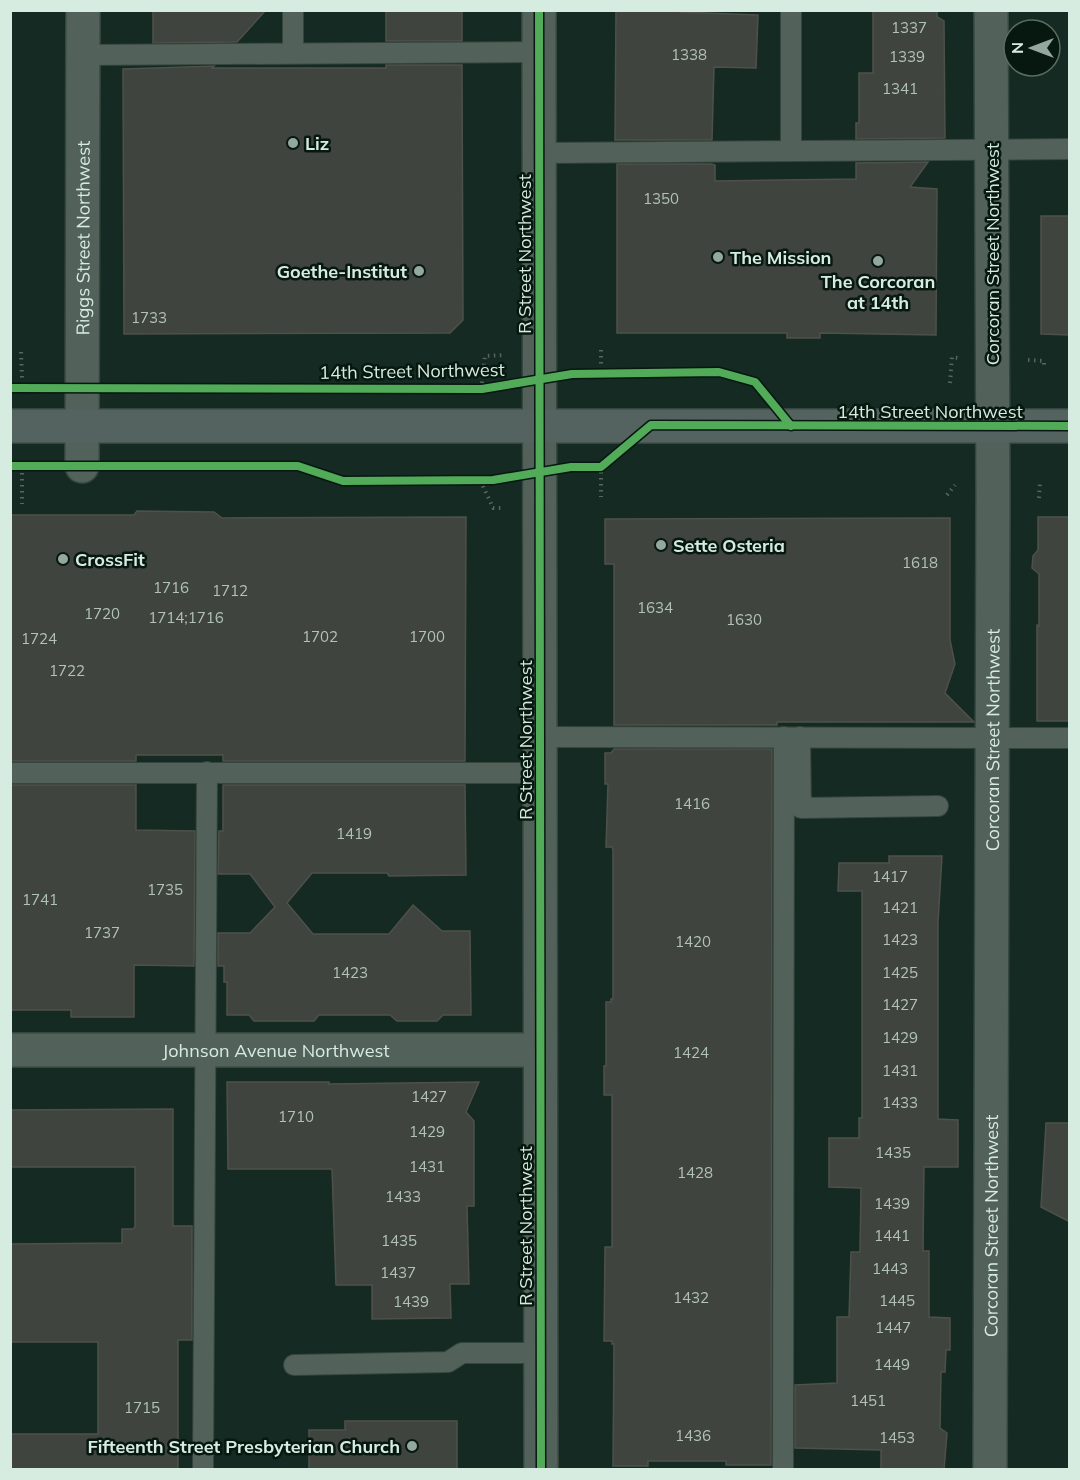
<svg xmlns="http://www.w3.org/2000/svg" width="1080" height="1480" viewBox="0 0 1080 1480" font-family="Mulish,sans-serif">
<style>
.building{fill:#40443e;stroke:#4e514a;stroke-width:1.5}
.lines{fill:none;stroke-linecap:round;stroke-linejoin:round}
.service-casing{stroke:#35463f;stroke-width:22}
.minor-casing{stroke:#35463f;stroke-width:36}
.secondary-casing{stroke:#35463f;stroke-width:36}
.primary-casing{stroke:#35463f;stroke-width:36}
.path{stroke:#576660;stroke-width:4;stroke-dasharray:1.5 4.5;stroke-linecap:butt}
.service{stroke:#52625b;stroke-width:20}
.minor{stroke:#52625b;stroke-width:33}
.secondary{stroke:#52625b;stroke-width:33}
.primary{stroke:#546360;stroke-width:33}
.cycleway-casing{stroke:#071810;stroke-width:11}
.cycleway{stroke:#51ab58;stroke-width:8}
.poi-dot{fill:#93a89e;stroke:#071810;stroke-width:2}
.labels{text-anchor:middle;dominant-baseline:central;stroke-width:5;stroke-linejoin:round;paint-order:stroke}
.number-label{font-size:15px;fill:#b1c2b8}
.poi-label{font-size:18px;font-weight:bold;fill:#d7ece1;stroke:#071810;text-anchor:start}
.street-label{font-size:18px;fill:#d7ece1;stroke:#071810}
</style>
<rect width="100%" height="100%" fill="#142a22"/>
<g class="building">
<path d="M153 10H266L237 42 153 43Z"/>
<rect x="386" y="10" width="76" height="31"/>
<path d="M616 10H680V12L758 15 756 68 714 67 712 140H615Z"/>
<path d="M873 10H937V17L944 21 945 138 856 139V123H859V73H873Z"/>
<path d="M386 65H462L463 320 450 333 124 334 123 69 214 66 212 68H386Z"/>
<path d="M928 162 910 187 937 189 936 335 820 333V338H787V333H617V164H711L715 165V181L856 179V163Z"/>
<path d="M1041 216H1070V335L1041 334Z"/>
<path d="M137 511 214 512 222 518 466 517 465 761H223V755H136V761H10V517L12 515H134Z"/>
<path d="M1038 517H1070V721H1037V625L1039 626V574L1032 568 1033 556 1038 550Z"/>
<path d="M950 518V640L955 664 945 693 974 722H777V725H614V564H605V519Z"/>
<path d="M614 749H772L771 1465H726V1461H648V1466H613L614 1344H612V1341H604L605 1247H612V1095H604V1066H606V1002H611V999H613V850L612 847H606L608 784H605V753H611Z"/>
<path d="M10 785H136V830L195 831 194 966 134 965V1017H71V1010H10Z"/>
<path d="M223 785H465L466 875 389 876 387 873H312L287 903 313 934H389L413 905 442 931H470L471 1015H443L437 1021H397L390 1015H319L314 1021H254L249 1015H227V982H224V966H218V933H250L275 907 250 874H218L219 831H223Z"/>
<path d="M889 856H942L938 922V1119L958 1120V1167H924L923 1251H929V1317L950 1318V1350H946L945 1372H941L940 1428 947 1433 944 1470H881V1450L795 1448V1385L837 1383V1317H849L851 1252H860L861 1188 829 1187V1138H859V1118H862V891H838L839 863H889Z"/>
<path d="M227 1082H329V1084L479 1082 466 1112 474 1121V1206H467L469 1284H450L451 1318 372 1319V1285H336L332 1169H228Z"/>
<path d="M173 1109V1226H192V1340H178V1470H10V1434H98V1342H10V1244L122 1243V1229H133L135 1227V1167H10V1110Z"/>
<path d="M1046 1123H1070V1222L1041 1207Z"/>
<path d="M345 1421H457V1470H309V1430H345Z"/>
</g>
<g class="lines">
<g class="service-casing">
<g id="service">
<path d="M791 10V150"/>
<path d="M293 53V10"/>
<path d="M83 55 539 52"/>
<path d="M539 153 1070 149"/>
<path d="M540 737 1070 738"/>
<path d="M800 737 801 808 938 806"/>
<path d="M10 773H540"/>
<path d="M294 1365 448 1362 462 1353H541"/>
<path d="M203 1470 207 772"/>
<path d="M783 1470 784 737"/>
</g>
</g>
<g class="minor-casing">
<g id="minor">
<path id="s1" d="M82 466 83 10"/>
<path id="s2" d="M10 1050H540"/>
<path id="s3" d="M990 1470 993 497 991 10"/>
</g>
</g>
<g class="secondary-casing">
<path id="secondary" d="M539 10 541 1470"/>
</g>
<g class="primary-casing">
<path id="primary" d="M10 426H1070"/>
</g>
<g class="path">
<path d="M601 350V366"/>
<path d="M21 352 22 378"/>
<path d="M1028 360 1044 361V368"/>
<path d="M482 383 485 356 504 355"/>
<path d="M950 383 952 357 958 358"/>
<path d="M601 472V497"/>
<path d="M22 473V504"/>
<path d="M483 486 493 508H504"/>
<path d="M947 495 955 485"/>
<path d="M1039 498 1040 483"/>
</g>
<use href="#service" class="service"/>
<use href="#minor" class="minor"/>
<use href="#secondary" class="secondary"/>
<use href="#primary" class="primary"/>
<g class="cycleway-casing">
<g id="cycleway">
<path d="M539 10 541 1470"/>
<path d="M10 388 482 389 572 374 719 372 755 382 791 426"/>
<path d="M10 466H298L343 481 493 480 571 467H601L651 425 1070 426"/>
</g>
</g>
<use href="#cycleway" class="cycleway"/>
</g>
<g class="poi-dot">
<circle cx="293" cy="143" r="6"/>
<circle cx="718" cy="257" r="6"/>
<circle cx="878" cy="261" r="6"/>
<circle cx="419" cy="271" r="6"/>
<circle cx="661" cy="545" r="6"/>
<circle cx="63" cy="559" r="6"/>
<circle cx="412" cy="1446" r="6"/>
</g>
<g class="labels">
<g class="number-label">
<text x="909" y="27">1337</text>
<text x="689" y="54">1338</text>
<text x="907" y="56">1339</text>
<text x="900" y="88">1341</text>
<text x="661" y="198">1350</text>
<text x="149" y="317">1733</text>
<text x="920" y="562">1618</text>
<text x="171" y="587">1716</text>
<text x="230" y="590">1712</text>
<text x="655" y="607">1634</text>
<text x="102" y="613">1720</text>
<text x="186" y="617">1714;1716</text>
<text x="744" y="619">1630</text>
<text x="320" y="636">1702</text>
<text x="427" y="636">1700</text>
<text x="39" y="638">1724</text>
<text x="67" y="670">1722</text>
<text x="692" y="803">1416</text>
<text x="354" y="833">1419</text>
<text x="890" y="876">1417</text>
<text x="165" y="889">1735</text>
<text x="40" y="899">1741</text>
<text x="900" y="907">1421</text>
<text x="102" y="932">1737</text>
<text x="900" y="939">1423</text>
<text x="693" y="941">1420</text>
<text x="350" y="972">1423</text>
<text x="900" y="972">1425</text>
<text x="900" y="1004">1427</text>
<text x="900" y="1037">1429</text>
<text x="691" y="1052">1424</text>
<text x="900" y="1070">1431</text>
<text x="429" y="1096">1427</text>
<text x="900" y="1102">1433</text>
<text x="296" y="1116">1710</text>
<text x="427" y="1131">1429</text>
<text x="893" y="1152">1435</text>
<text x="427" y="1166">1431</text>
<text x="695" y="1172">1428</text>
<text x="403" y="1196">1433</text>
<text x="892" y="1203">1439</text>
<text x="892" y="1235">1441</text>
<text x="399" y="1240">1435</text>
<text x="890" y="1268">1443</text>
<text x="398" y="1272">1437</text>
<text x="691" y="1297">1432</text>
<text x="897" y="1300">1445</text>
<text x="411" y="1301">1439</text>
<text x="893" y="1327">1447</text>
<text x="892" y="1364">1449</text>
<text x="868" y="1400">1451</text>
<text x="142" y="1407">1715</text>
<text x="693" y="1435">1436</text>
<text x="897" y="1437">1453</text>
</g>
<g class="poi-label">
<text x="305" y="143">Liz</text>
<text x="730" y="257">The Mission</text>
<text x="407" y="271" text-anchor="end">Goethe-Institut</text>
<text x="878" y="281" text-anchor="middle">The Corcoran<tspan x="878" dy="21">at 14th</tspan></text>
<text x="673" y="545">Sette Osteria</text>
<text x="75" y="559">CrossFit</text>
<text x="400" y="1446" text-anchor="end">Fifteenth Street Presbyterian Church</text>
</g>
<g class="street-label">
<text stroke="none"><textPath href="#s1" startOffset="228">Riggs Street Northwest</textPath></text>
<text transform="translate(524 254) rotate(-90)">R Street Northwest</text>
<text transform="translate(992 254) rotate(-90)">Corcoran Street Northwest</text>
<text transform="translate(412 371) rotate(-1)">14th Street Northwest</text>
<text x="930" y="411">14th Street Northwest</text>
<text transform="translate(525 740) rotate(-90)">R Street Northwest</text>
<text stroke="none"><textPath href="#s3" startOffset="730">Corcoran Street Northwest</textPath></text>
<text stroke="none"><textPath href="#s2" startOffset="266">Johnson Avenue Northwest</textPath></text>
<text transform="translate(525 1226) rotate(-90)">R Street Northwest</text>
<text stroke="none"><textPath href="#s3" startOffset="244">Corcoran Street Northwest</textPath></text>
</g>
</g>
<rect width="1080" height="1480" fill="none" stroke="#d7ece1" stroke-width="24"/>
<g transform="translate(1032 48) rotate(270)"><circle r="28" fill="#071810" stroke="#5a6d64" stroke-width="1.5"/>
<path d="M0-4.5L10 22L0 15L-10 22Z" fill="#93a89e"/>
<text y="-9" font-size="16" font-weight="bold" text-anchor="middle" fill="#d7ece1">N</text>
</g>
</svg>
